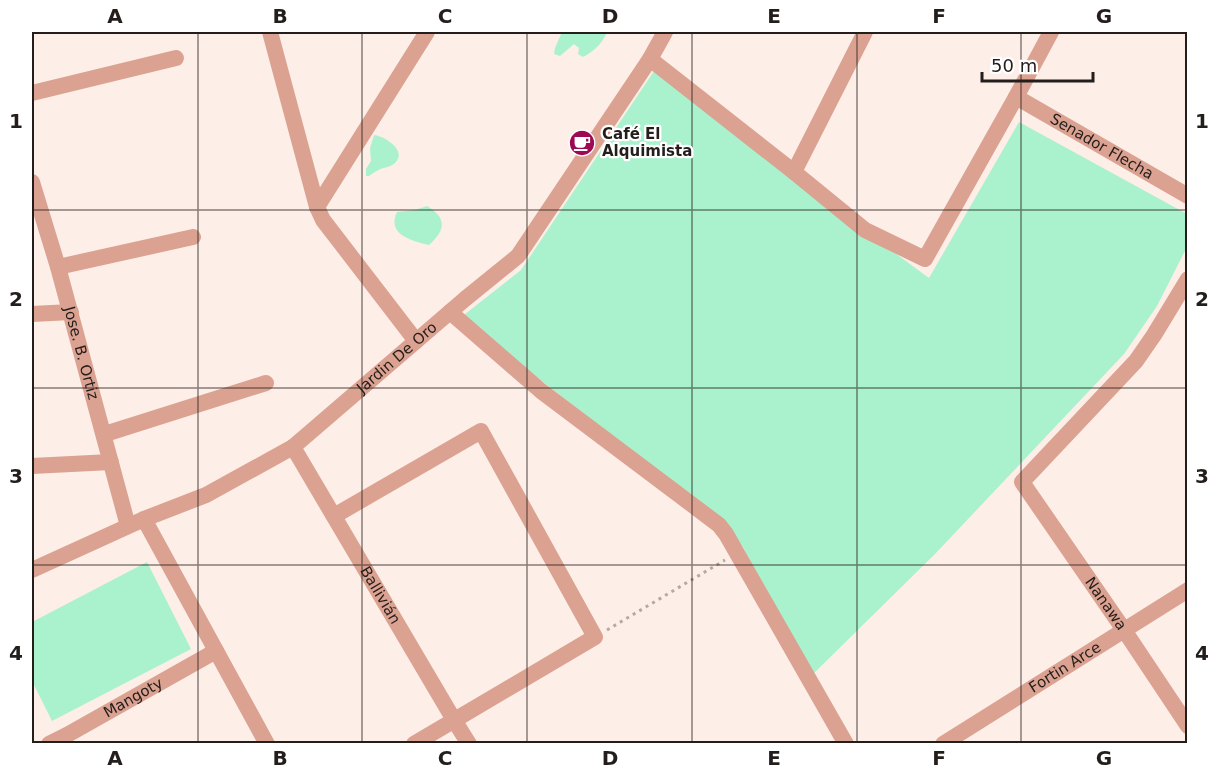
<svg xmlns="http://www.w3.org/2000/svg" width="1219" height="775" viewBox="0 0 1219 775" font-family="'DejaVu Sans',sans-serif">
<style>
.green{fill:#aaf2cd}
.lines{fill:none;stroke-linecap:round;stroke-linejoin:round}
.path{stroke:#b5a9a4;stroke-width:3;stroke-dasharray:3 4.5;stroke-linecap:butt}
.minor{stroke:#dba291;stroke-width:16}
.grid{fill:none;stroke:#231d1b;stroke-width:1.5;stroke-opacity:0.55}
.labels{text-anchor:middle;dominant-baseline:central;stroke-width:4.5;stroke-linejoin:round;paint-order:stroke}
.poi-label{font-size:15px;font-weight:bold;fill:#231d1b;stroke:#fff;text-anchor:start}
.street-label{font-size:15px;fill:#231d1b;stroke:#fff}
.neatline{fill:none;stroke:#231d1b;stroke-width:2}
.grid-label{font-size:20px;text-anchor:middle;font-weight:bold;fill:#231d1b}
</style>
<rect width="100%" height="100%" fill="#fdeee8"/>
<g class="green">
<path d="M562 32H607C603 43 593 52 583 57L578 54 579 48 574 44 560 56 554 54 555 48Z"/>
<path d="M654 71 789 175 929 278 1019 122 1187 214V247L1157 306 1124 354 935 554 809 678 743 547 723 521 460 318 521 270Z"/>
<path d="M374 135C385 136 408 151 395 163 390 168 382 167 377 171 374 172 372 174 369 176H366V169L371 161 370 148Z"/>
<path d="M427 206C447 218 446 230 429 245 413 241 386 235 397 212L415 210Z"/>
<path d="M147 562 191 649 52 721 32 681V622Z"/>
</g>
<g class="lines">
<path class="path" d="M607 630 725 560"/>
<g class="minor">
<path d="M270 32 317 207 323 220 416 341"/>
<path d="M650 59 794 172 865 230 925 259 1016 97 1051 32"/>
<path d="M32 93 176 58"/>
<path id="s1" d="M1016 97 1188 196"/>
<path d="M794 172 865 32"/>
<path id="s2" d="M32 182 58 267 128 526"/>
<path d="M317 207 427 32"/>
<path d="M58 267 193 237"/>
<path id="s3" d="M1188 279 1154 335 1136 361 1022 482 1124 630 1188 726"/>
<path d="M450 312 541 391 719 525 726 534 846 744"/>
<path d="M32 314 71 312"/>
<path d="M105 434 266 383"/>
<path id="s4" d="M293 447 454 720 469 744"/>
<path d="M32 466 111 462"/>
<path d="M334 516 481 431 595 637 414 744"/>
<path d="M144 519 267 744"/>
<path id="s5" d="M32 570 144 519 206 495 293 447 465 299 518 256 650 59 665 32"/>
<path id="s6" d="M49 744 67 735 216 651"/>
<path id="s7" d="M943 744 1188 590"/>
</g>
</g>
<path class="grid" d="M198 32V744M362 32V744M527 32V744M692 32V744M857 32V744M1021 32V744M32 210H1188M32 388H1188M32 565H1188"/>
<defs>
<g id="cafe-disc" transform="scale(1.35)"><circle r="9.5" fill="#9e0953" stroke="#fff"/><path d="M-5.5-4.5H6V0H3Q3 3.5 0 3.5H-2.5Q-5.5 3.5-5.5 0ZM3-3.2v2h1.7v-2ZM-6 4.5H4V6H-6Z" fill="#fff"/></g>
</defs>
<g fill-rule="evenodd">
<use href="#cafe-disc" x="582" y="143"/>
</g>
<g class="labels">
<g class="poi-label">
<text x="602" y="134">Café El<tspan x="602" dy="17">Alquimista</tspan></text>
</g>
<g class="street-label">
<text stroke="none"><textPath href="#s1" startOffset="99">Senador Flecha</textPath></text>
<text stroke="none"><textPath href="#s2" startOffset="178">Jose. B. Ortiz</textPath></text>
<text stroke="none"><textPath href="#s5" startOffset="426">Jardin De Oro</textPath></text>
<text stroke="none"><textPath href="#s4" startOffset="172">Ballivián</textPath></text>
<text stroke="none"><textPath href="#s3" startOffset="411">Nanawa</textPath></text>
<text stroke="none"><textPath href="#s7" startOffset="144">Fortin Arce</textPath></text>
<text stroke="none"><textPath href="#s6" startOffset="96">Mangoty</textPath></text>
</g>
</g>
<rect width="1219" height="775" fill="none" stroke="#ffffff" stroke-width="66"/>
<path d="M982 72v9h111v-9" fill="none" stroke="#231d1b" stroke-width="3"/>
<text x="991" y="72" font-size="18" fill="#231d1b" stroke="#ffffff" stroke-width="4.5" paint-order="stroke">50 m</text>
<rect x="33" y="33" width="1153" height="709" class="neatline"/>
<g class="grid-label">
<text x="115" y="23">A</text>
<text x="280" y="23">B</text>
<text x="445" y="23">C</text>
<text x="610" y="23">D</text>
<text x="774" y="23">E</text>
<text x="939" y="23">F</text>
<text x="1104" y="23">G</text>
<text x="16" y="128">1</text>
<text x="1202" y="128">1</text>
<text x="16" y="306">2</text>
<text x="1202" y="306">2</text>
<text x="16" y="483">3</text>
<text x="1202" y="483">3</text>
<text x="16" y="660">4</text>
<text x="1202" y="660">4</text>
<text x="115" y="765">A</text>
<text x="280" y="765">B</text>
<text x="445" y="765">C</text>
<text x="610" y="765">D</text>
<text x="774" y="765">E</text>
<text x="939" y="765">F</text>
<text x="1104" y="765">G</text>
</g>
</svg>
